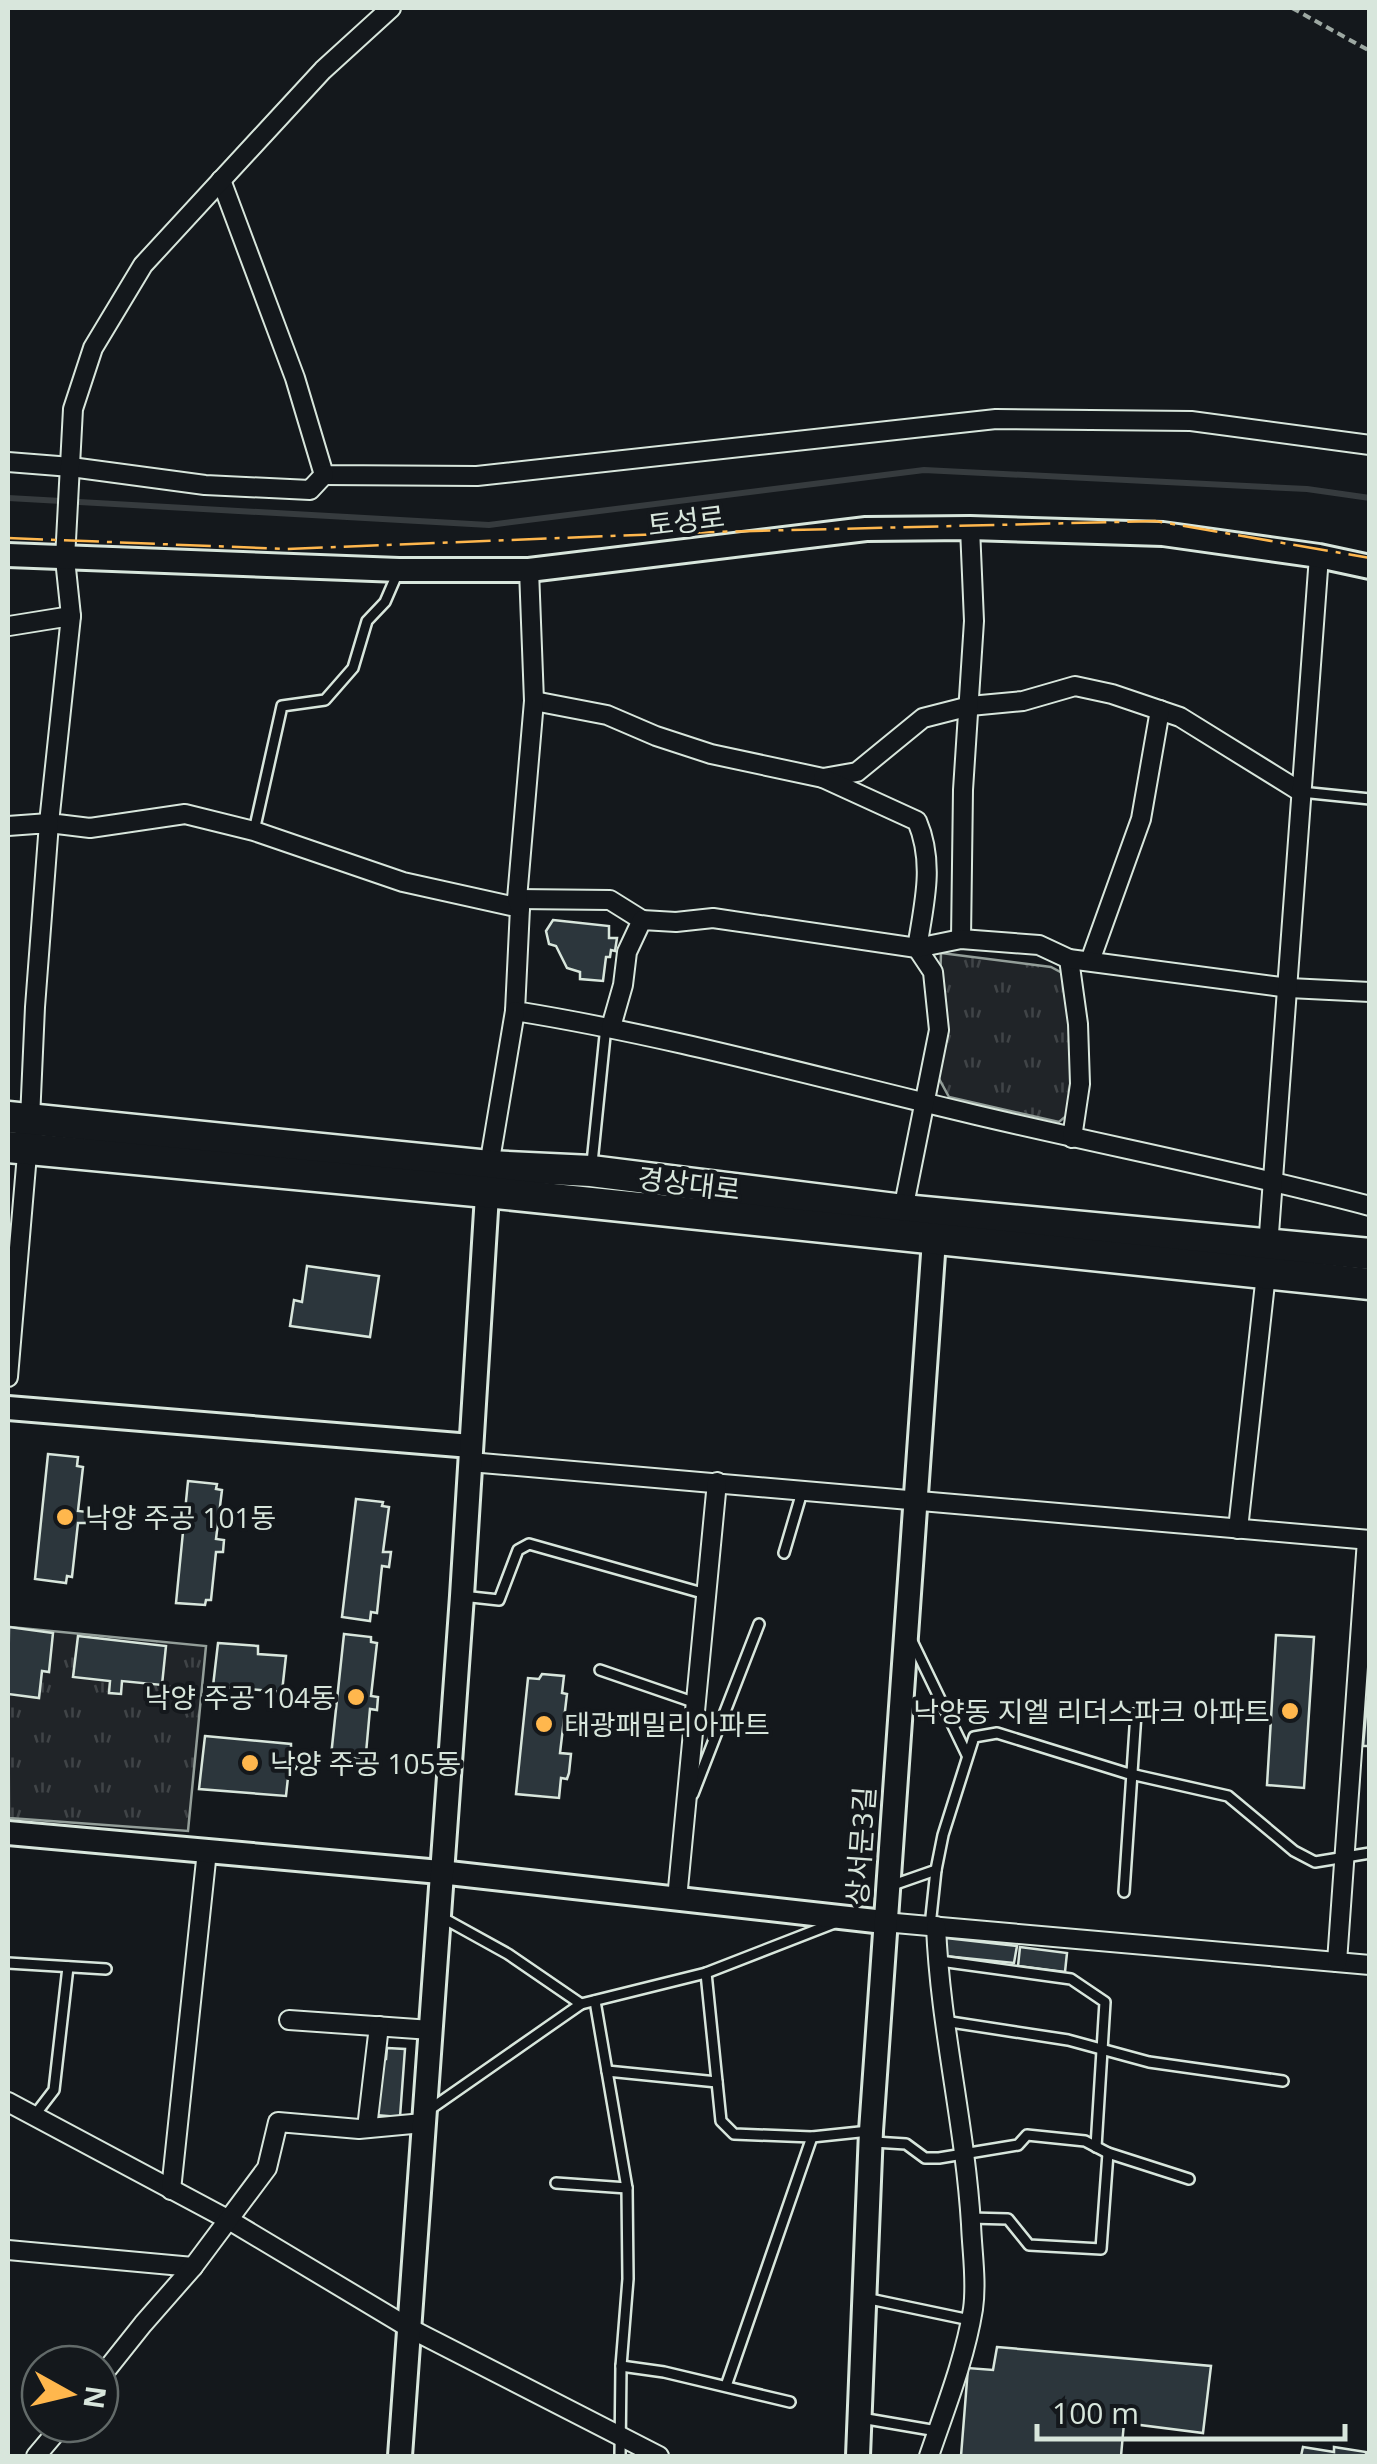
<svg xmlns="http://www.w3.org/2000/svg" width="1377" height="2464" viewBox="0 0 1377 2464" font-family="'Open Sans','Noto Sans KR',sans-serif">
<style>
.grass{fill:url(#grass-tufts);stroke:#939e99;stroke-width:2.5}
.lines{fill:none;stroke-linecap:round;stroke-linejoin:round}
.stream{stroke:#363b3e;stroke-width:6}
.building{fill:#2c363c;stroke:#d8e6dc;stroke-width:2.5}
.service-casing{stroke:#d8e6dc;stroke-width:14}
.minor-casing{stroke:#d8e6dc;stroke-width:22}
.tertiary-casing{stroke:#d8e6dc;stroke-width:28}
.primary-casing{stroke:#d8e6dc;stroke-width:35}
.path{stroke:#9da8a2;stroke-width:4;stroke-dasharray:8 5;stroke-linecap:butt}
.service{stroke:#14181c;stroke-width:9}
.minor{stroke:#14181c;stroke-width:18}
.tertiary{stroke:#14181c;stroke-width:22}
.primary{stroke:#14181c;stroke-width:30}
.power{stroke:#ffb74d;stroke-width:2.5;stroke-dasharray:35 8 5 8;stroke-linecap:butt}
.poi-dot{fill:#ffb74d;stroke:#14181c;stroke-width:4}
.labels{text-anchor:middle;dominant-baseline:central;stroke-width:8;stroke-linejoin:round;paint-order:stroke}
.street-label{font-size:28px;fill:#d8e6dc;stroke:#14181c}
.poi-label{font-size:28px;fill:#d8e6dc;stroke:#14181c;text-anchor:start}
</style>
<defs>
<pattern id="grass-tufts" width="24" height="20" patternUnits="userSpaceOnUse" patternTransform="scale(2.5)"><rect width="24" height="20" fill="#202428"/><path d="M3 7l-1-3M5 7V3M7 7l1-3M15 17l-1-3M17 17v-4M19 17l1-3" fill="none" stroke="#404447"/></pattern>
</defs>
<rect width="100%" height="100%" fill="#14181c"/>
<g class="grass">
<path d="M941 953 1051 967 1064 974 1073 1031 1071 1112 1059 1122 949 1097 937 1075Z"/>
<path d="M10 1627 206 1646 188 1831 9 1818 8 1629Z"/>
</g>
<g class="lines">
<path class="stream" d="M8 498 489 525 924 470 1307 489 1370 498"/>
</g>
<g class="building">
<path d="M553 920 609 926V938H617L615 951 611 950 610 957H606L603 981 580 979V972L567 968 556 946 549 944 546 931Z"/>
<path d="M307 1266 379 1276 370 1337 290 1326 294 1300 302 1302Z"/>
<path d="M48 1454 78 1457 77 1466 83 1467 78 1511 88 1512 87 1523H78L72 1577 67 1576 66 1583 35 1579Z"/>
<path d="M188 1481 217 1484 216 1489 222 1490 216 1539 224 1540 223 1552H216L211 1600H206L205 1605 176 1603Z"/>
<path d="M356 1499 383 1502 382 1506 389 1507 383 1552H391L389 1567 382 1566 377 1613 371 1612 370 1621 342 1617Z"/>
<path d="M9 1627 53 1633 49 1672 42 1671 39 1698 8 1694Z"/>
<path d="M344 1634 371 1637V1642L377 1643 371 1696 378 1697 377 1710 370 1709 366 1753 359 1752V1759L331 1756Z"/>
<path d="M1276 1635 1314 1637 1304 1788 1267 1785Z"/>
<path d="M78 1636 166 1646 162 1685 122 1681 121 1694 109 1693 110 1681 73 1677Z"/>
<path d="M218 1643 258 1646V1654L286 1656 282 1692 213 1686Z"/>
<path d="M1370 1672V1746H1363Z"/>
<path d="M542 1674 564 1676 562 1693 567 1694 560 1753 571 1754 569 1773 567 1779 561 1778 559 1798 516 1794 528 1678 539 1679Z"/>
<path d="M205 1736 291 1744V1757L298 1758 297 1769 289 1768 286 1796 199 1789Z"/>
<path d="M946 1938 1017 1946 1014 1963 944 1956Z"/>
<path d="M1020 1947 1067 1953 1065 1972 1018 1966Z"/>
<path d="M387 2048 405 2049 400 2117 375 2115 380 2059H386Z"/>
<path d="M997 2347 1211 2366 1203 2433 1124 2423 1121 2456H961L968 2368 993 2370Z"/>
<path d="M1303 2447 1334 2452V2447L1366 2452V2456H1301Z"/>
</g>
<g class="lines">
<g class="service-casing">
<g id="service">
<path d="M1301 792 1370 799"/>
<path d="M254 831 282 706 325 700 353 668 367 621 385 602 398 572"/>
<path d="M592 1163 606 1026"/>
<path d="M784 1553 802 1492"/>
<path d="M462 1596 499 1600 518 1550 529 1544 706 1594"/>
<path d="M912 1641 967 1755"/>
<path d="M600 1670 696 1703"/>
<path d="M693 1794 759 1624"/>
<path d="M893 1885 936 1870 943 1835 974 1737 997 1733 1126 1773 1228 1796 1294 1851 1315 1862 1370 1853"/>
<path d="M1124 1892 1136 1713"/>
<path d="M443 1918 508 1954 581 2004"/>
<path d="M930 1926 936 1870"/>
<path d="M940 1961 1071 1979 1105 2002 1096 2147"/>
<path d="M8 1963 106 1969"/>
<path d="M706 1973 721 2121 734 2134 812 2137 869 2131"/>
<path d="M595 2001 627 2188 628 2279 621 2366 620 2456"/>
<path d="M944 2021 1068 2040 1149 2062 1283 2081"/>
<path d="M607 2071 717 2082"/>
<path d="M429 2110 581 2004 706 1973 837 1922"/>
<path d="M34 2116 54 2090 68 1967"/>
<path d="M874 2142 906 2144 925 2158H939L1018 2145 1027 2135 1085 2141 1108 2153 1189 2179"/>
<path d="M556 2183 627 2188"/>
<path d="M970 2218 1008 2219 1029 2245 1101 2249 1108 2153"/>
<path d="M865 2298 970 2320"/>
<path d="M621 2366 664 2372 790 2402"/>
<path d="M726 2386 812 2137"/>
<path d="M861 2418 937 2431"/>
</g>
</g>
<g class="minor-casing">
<g id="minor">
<path d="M221 180 295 378 324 475 477 476 996 419 1191 421 1370 445"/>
<path d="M8 462 71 467 205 485 310 490 324 475"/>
<path d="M71 616 65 559 73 409 93 348 143 265 323 70 391 8"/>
<path d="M9 626 71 616 49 823 90 828 185 814 254 831 403 882 520 908 515 1011C671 1036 823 1079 976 1115 1107 1146 1239 1171 1370 1206"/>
<path d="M534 701 607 715 656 736 711 754 823 778 857 772 923 718 970 706 1023 701 1075 686 1112 694 1180 717 1301 792"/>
<path d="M823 778 917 821C935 863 924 904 917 948L933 972 939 1030 903 1210"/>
<path d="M8 826 49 823 35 1007 30 1119 8 1377"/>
<path d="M517 899 610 900 642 920"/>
<path d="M520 908 517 899 534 701 529 570"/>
<path d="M961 939 963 790 974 621 970 528"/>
<path d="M1069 959 1078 1024 1080 1084 1072 1138"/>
<path d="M1090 961 1141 819 1160 710"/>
<path d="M611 1027 623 985 627 952 642 920 676 922 713 918 917 948 961 939 1039 945 1069 959 1289 988 1370 992"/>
<path d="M489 1166 515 1011"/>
<path d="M470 1462 1370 1540"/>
<path d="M1238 1529 1266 1274 1319 556"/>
<path d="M677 1899 717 1482"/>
<path d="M884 1922 1370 1965"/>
<path d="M1337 1962 1367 1540"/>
<path d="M289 2020 431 2030"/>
<path d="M8 2102 229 2220 411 2329 659 2456"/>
<path d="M367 2128 379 2026"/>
<path d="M171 2190 207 1851"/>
<path d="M8 2250 193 2267"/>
<path d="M100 2378 143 2324 193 2267 267 2168 278 2122 359 2129 423 2123"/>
<path d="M36 2456 63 2424"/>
<path d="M929 2456C945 2409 965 2359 973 2309 977 2281 972 2252 971 2224 965 2124 940 2027 936 1926"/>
</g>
</g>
<g class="tertiary-casing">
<g id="tertiary">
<path d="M8 555 399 570H529L866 529 970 528 1163 534 1319 556 1370 567"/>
<path d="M8 1408 471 1446"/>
<path d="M8 1833 440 1872 884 1922"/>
<path d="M400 2456 462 1596 488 1179"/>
<path d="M858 2456 871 2131 934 1240"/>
</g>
</g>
<g class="primary-casing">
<g id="primary">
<path d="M8 1117 489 1166 591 1171 903 1210 1370 1254"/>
<path d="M8 1147 486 1192 1370 1284"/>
</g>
</g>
<path class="path" d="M1292 8 1370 51"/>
<use href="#service" class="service"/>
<use href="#minor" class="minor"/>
<use href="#tertiary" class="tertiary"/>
<use href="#primary" class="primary"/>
<path class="power" d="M8 538 286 549 712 532 1155 521 1370 558"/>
</g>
<g class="poi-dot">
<circle cx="65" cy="1517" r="10"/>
<circle cx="356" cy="1697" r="10"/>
<circle cx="1290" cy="1711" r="10"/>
<circle cx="544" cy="1724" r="10"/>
<circle cx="250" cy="1763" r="10"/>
</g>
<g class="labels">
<g class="street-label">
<text transform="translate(686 520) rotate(-7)">토성로</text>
<text transform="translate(689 1183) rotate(7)">경상대로</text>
<text transform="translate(860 1846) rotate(-86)">상서문3길</text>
</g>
<g class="poi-label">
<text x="85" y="1517">낙양 주공 101동</text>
<text x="336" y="1697" text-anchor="end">낙양 주공 104동</text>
<text x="1270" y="1711" text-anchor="end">낙양동 지엘 리더스파크 아파트</text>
<text x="564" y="1724">태광패밀리아파트</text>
<text x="270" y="1763">낙양 주공 105동</text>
</g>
</g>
<rect width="1377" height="2464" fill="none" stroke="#d8e6dc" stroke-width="20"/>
<g transform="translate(70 2394) rotate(98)"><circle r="48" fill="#14181c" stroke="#626a69" stroke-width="2.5"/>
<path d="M0-8L18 38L0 25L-18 38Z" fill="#ffb74d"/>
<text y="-15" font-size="28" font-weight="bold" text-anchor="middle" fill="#d8e6dc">N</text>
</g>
<path d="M1037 2424v15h308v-15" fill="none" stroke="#d8e6dc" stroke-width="5"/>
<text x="1052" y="2424" font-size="30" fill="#d8e6dc" stroke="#14181c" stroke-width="8" paint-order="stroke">100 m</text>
</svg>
